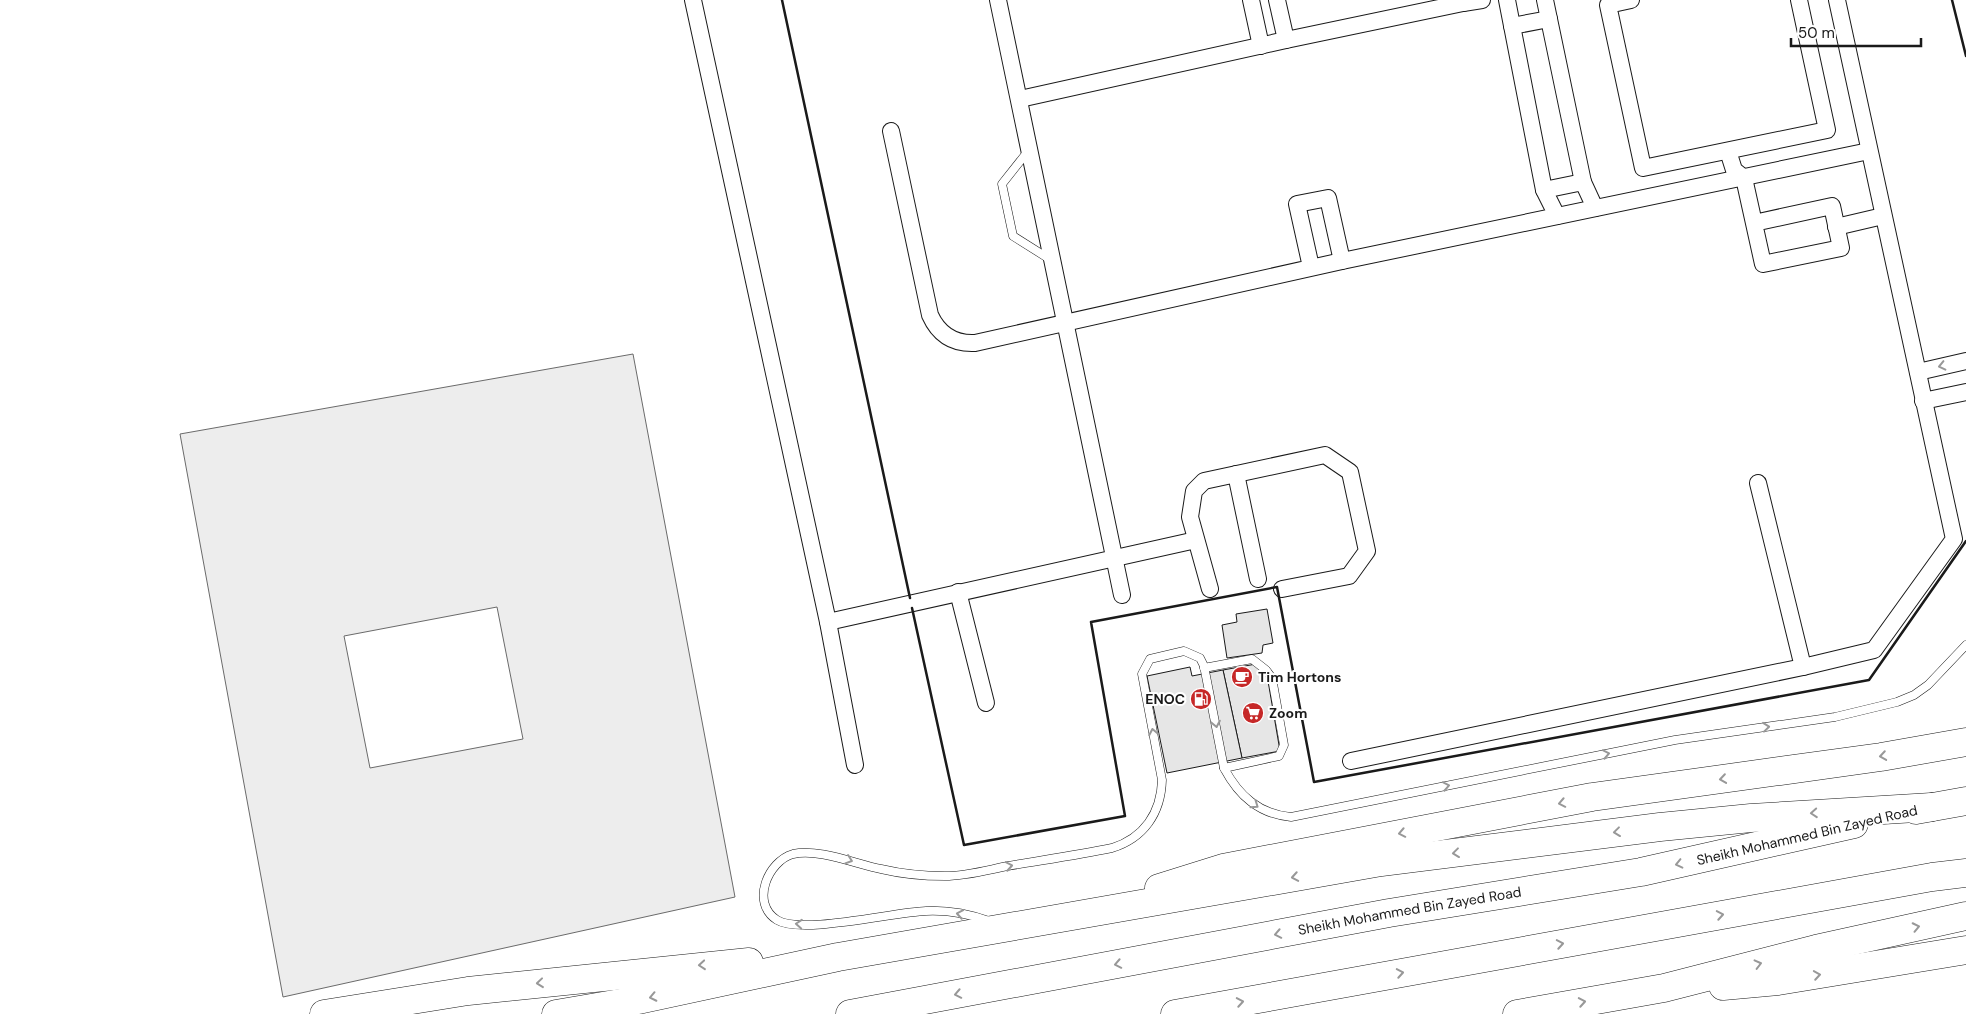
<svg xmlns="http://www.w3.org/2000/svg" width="1966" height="1014" viewBox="0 0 1966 1014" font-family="'DM Sans',sans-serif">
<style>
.built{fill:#ededed;stroke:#6a6a6a;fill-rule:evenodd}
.building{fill:#e6e6e6;stroke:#1a1a1a}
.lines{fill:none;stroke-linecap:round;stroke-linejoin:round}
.service-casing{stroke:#1a1a1a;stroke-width:9}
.minor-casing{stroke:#1a1a1a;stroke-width:18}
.motorway-casing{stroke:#1a1a1a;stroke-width:29}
.service{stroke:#fff;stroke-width:8}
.minor{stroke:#fff;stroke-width:16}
.motorway{stroke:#fff;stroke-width:28}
.wall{stroke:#1a1a1a;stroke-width:2.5}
.oneway{stroke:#989898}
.labels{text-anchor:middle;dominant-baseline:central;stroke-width:4;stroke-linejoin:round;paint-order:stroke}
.poi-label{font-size:14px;font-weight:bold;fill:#1a1a1a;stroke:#fff;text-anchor:start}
.street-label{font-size:14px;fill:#1a1a1a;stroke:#fff}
</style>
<rect width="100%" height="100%" fill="#fff"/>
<path class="built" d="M633 354 735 897 283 997 180 434ZM497 607 523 739 370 768 344 636Z"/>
<g class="building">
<path d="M1267 609 1273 643 1263 645 1262 653 1227 658 1222 625 1237 622 1236 614Z"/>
<path d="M1256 664 1267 675 1280 751 1242 758 1223 670Z"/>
<path d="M1190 667 1192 676 1223 670 1242 758 1167 773 1147 676Z"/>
</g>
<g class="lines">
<g class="service-casing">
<g id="service">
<path d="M1029 150 1002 184 1013 236 1051 260"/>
<path d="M1204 668 1252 659 1266 670 1272 678 1284 745 1279 756 1224 768"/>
<path d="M989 921C969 914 947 910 926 911 894 912 801 935 777 920 750 903 768 861 793 854 818 848 856 864 881 869 902 874 924 876 945 876 967 876 987 870 1008 866 1043 860 1078 855 1112 848 1144 838 1161 813 1162 780L1142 674 1150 659 1184 651 1200 658 1204 666 1224 768C1239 796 1259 814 1291 817L1675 740 1835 717 1897 702 1914 695 1928 685 1966 645"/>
</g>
</g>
<g class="minor-casing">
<g id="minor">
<path d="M693 0 828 622 855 765"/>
<path d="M998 0 1122 595"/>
<path d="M1251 0 1261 46"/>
<path d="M1462 0 1463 3 1482 0"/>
<path d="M1507 0 1544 190 1557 216"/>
<path d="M1545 0 1583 182"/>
<path d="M1631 0 1608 5 1643 168 1827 130 1799 0"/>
<path d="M1512 26 1549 19"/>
<path d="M1286 40 1463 3"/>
<path d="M1020 99 1286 40 1277 0"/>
<path d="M891 131 930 315C939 335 954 344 975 343L1342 261 1328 198 1297 204 1311 267"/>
<path d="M1728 151 1734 170 1744 178 1763 264 1841 248 1832 206 1754 223"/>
<path d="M1544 190 1583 182 1595 208"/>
<path d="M1836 227 1883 216"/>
<path d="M1342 261 1869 151"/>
<path d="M1918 372 1966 361"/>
<path d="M1923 401 1966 392"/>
<path d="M1236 474 1258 579"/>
<path d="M1210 589 1190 517 1194 491 1204 481 1325 455 1350 472 1367 551 1349 576 1282 589"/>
<path d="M958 592 986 703"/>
<path d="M828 622 1196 540"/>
<path d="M1803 667 1874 650 1954 539 1837 0"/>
<path d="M1351 761 1803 667 1758 483"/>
</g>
</g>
<g class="motorway-casing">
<g id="motorway">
<path d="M1916 810 1966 801"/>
<path d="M1159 888 1223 868 1592 797 1881 757 1966 742"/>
<path d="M1723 986 1778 981 1966 950"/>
<path d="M324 1014 468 991 749 962"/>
<path d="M556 1014 638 1000 838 957 1381 862 1660 827 1751 818 1932 807"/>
<path id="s1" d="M850 1014 1389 913 1641 872 1854 824"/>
<path d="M1175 1014 1932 877 1966 873"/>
<path d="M1517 1014 1664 988 1816 949 1966 916"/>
</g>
</g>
<use href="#service" class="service"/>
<use href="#minor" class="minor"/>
<use href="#motorway" class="motorway"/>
<g class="wall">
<path d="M782 0 910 598"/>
<path d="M1952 0 1966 56"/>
<path d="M912 608 964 845 1125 816 1091 622 1277 587 1314 782 1869 680 1966 541"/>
</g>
</g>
<defs><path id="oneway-chevron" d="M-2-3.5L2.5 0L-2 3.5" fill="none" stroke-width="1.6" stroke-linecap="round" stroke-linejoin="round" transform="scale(1.25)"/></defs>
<g class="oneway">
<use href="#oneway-chevron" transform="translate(1942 366) rotate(167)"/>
<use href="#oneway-chevron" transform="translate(1216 724) rotate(79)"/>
<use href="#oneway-chevron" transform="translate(1766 727) rotate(-6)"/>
<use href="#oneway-chevron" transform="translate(1153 732) rotate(-101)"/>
<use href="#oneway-chevron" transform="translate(1606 754) rotate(-11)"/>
<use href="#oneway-chevron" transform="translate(1883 756) rotate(171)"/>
<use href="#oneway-chevron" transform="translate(1723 779) rotate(172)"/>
<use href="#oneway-chevron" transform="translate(1446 786) rotate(-11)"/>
<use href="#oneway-chevron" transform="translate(1562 803) rotate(169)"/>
<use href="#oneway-chevron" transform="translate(1255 805) rotate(35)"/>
<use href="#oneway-chevron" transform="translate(1814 813) rotate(176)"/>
<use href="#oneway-chevron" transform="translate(1617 832) rotate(173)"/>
<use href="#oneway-chevron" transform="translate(1402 833) rotate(169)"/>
<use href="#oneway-chevron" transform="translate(1456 853) rotate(173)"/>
<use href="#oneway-chevron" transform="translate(849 860) rotate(19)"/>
<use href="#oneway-chevron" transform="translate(1679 864) rotate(167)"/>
<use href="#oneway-chevron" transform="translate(1009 866) rotate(-10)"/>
<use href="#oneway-chevron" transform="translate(1295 877) rotate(170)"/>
<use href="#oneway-chevron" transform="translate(960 914) rotate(-170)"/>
<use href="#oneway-chevron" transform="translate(1720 915) rotate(-10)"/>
<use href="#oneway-chevron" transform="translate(799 924) rotate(-176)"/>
<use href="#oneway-chevron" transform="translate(1916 927) rotate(-12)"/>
<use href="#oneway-chevron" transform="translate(1278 934) rotate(169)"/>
<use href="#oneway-chevron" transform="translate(1560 944) rotate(-10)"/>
<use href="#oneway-chevron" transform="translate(1118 964) rotate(169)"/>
<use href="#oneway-chevron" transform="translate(1758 964) rotate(-14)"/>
<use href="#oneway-chevron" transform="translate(702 965) rotate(175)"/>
<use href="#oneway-chevron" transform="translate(1400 973) rotate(-10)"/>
<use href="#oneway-chevron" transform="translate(1817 975) rotate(-9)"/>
<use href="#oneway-chevron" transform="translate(540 983) rotate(174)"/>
<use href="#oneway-chevron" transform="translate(958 994) rotate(169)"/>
<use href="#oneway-chevron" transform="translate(653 997) rotate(168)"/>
<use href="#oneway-chevron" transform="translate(1240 1002) rotate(-10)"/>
<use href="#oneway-chevron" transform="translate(1582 1002) rotate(-10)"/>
</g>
<defs>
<g id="cafe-disc" transform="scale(1.125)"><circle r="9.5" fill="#c62828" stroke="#fff"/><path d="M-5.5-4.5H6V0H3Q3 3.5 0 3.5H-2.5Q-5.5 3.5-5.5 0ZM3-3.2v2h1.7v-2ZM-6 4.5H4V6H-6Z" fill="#fff"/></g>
<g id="fuel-disc" transform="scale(1.125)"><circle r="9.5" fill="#c62828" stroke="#fff"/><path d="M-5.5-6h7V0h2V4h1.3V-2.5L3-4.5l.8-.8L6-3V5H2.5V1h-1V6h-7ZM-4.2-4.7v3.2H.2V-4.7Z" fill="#fff"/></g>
<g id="supermarket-disc" transform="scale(1.125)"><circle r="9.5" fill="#c62828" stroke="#fff"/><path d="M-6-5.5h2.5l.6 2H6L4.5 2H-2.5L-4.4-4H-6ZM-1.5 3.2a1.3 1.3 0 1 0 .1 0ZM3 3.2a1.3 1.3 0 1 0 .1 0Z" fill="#fff"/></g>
</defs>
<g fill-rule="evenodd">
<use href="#cafe-disc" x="1242" y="677"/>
<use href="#fuel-disc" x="1201" y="699"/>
<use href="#supermarket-disc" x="1253" y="713"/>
</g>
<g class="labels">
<g class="poi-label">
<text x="1258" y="677">Tim Hortons</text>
<text x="1185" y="699" text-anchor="end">ENOC</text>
<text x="1269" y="713">Zoom</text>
</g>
<g class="street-label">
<text transform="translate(1807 835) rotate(-13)">Sheikh Mohammed Bin Zayed Road</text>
<text stroke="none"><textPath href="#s1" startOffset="569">Sheikh Mohammed Bin Zayed Road</textPath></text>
</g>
</g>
<path d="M1791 38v8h130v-8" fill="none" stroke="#1a1a1a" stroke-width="2.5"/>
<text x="1798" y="38" font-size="15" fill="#1a1a1a" stroke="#ffffff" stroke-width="4" paint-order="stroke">50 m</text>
</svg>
